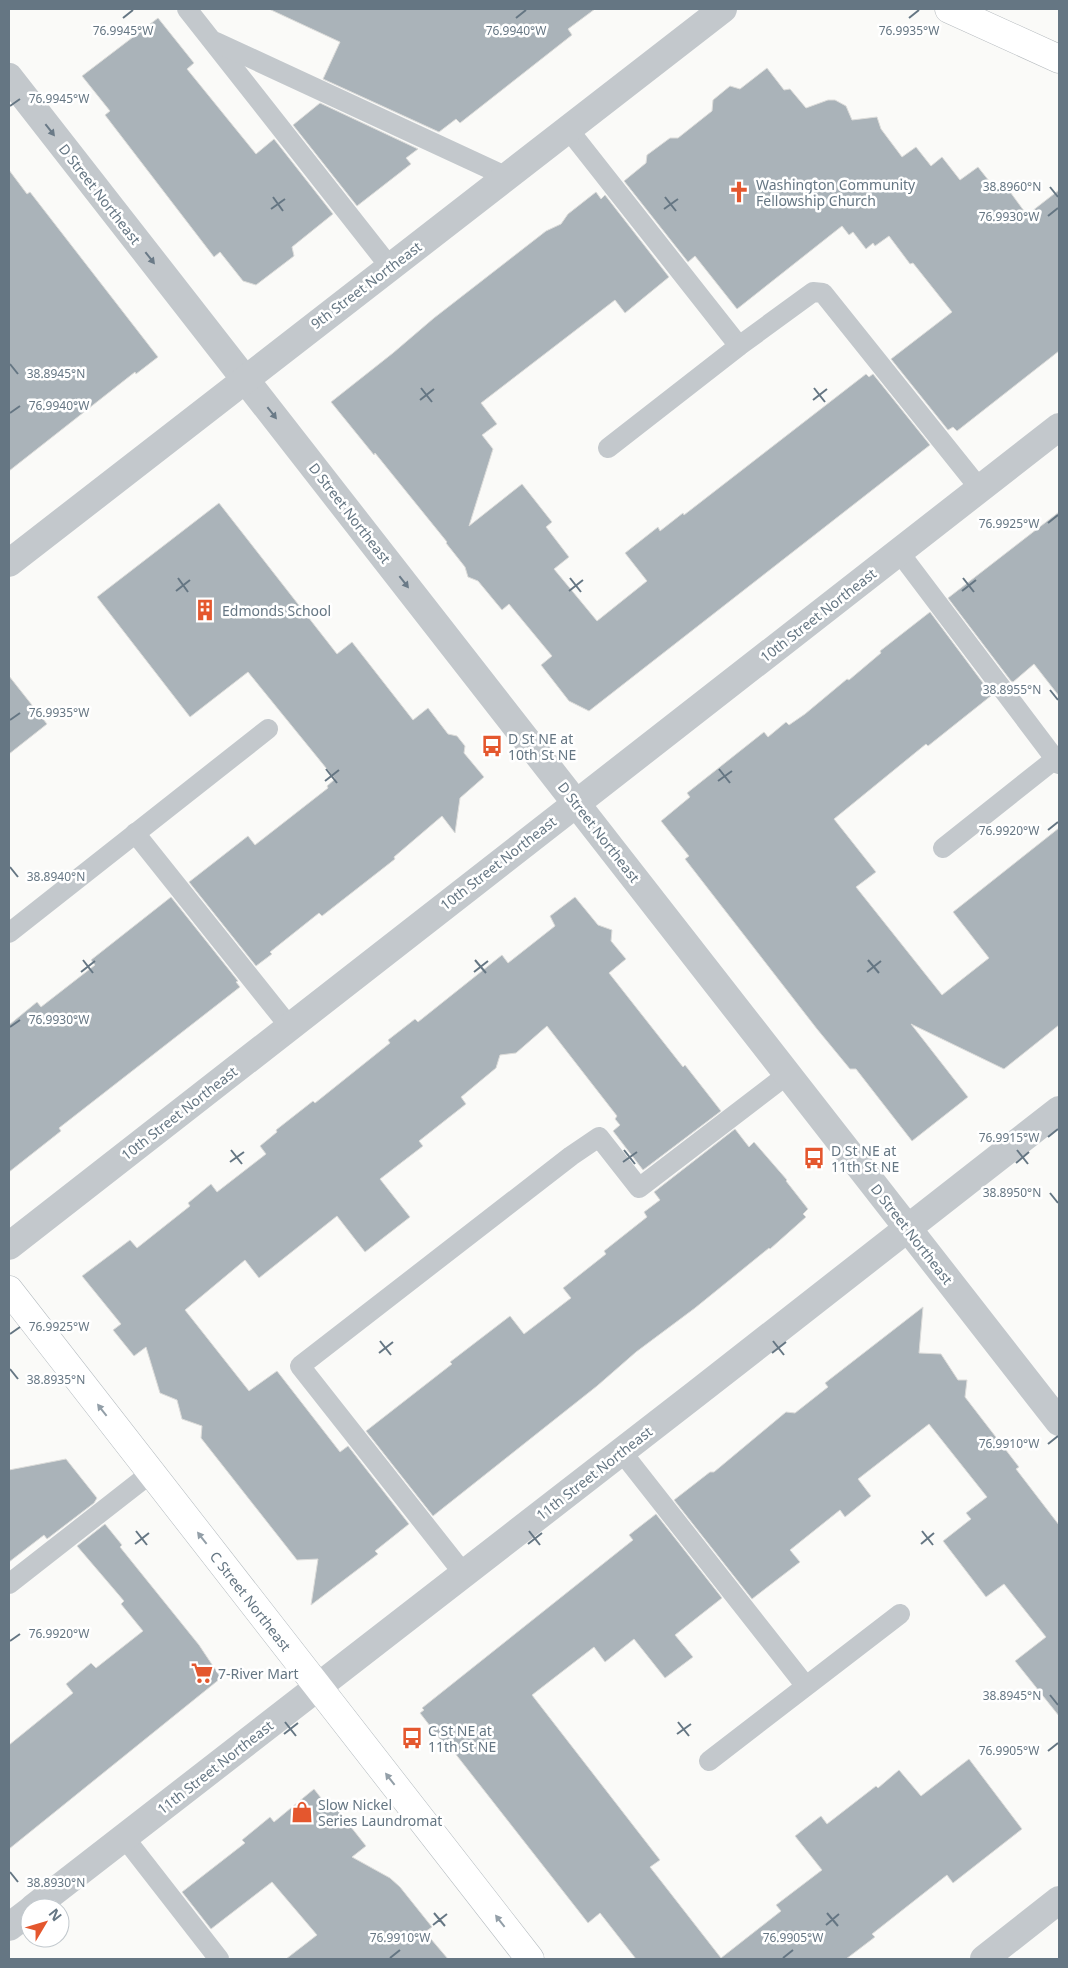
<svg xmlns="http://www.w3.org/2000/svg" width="1068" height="1968" viewBox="0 0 1068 1968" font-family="'Noto Sans',sans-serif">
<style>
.building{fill:#aab3b9;stroke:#dcdcda}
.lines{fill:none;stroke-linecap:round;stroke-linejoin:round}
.secondary-casing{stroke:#b3babf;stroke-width:29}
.primary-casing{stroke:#b5babe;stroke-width:29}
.lane{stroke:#c3c8cc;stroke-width:20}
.street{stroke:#c3c8cc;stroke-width:28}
.secondary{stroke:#fff;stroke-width:28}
.primary{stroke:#fff;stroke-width:28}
.oneway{fill:#6a7a87}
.oneway2{fill:#939fa8}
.ticks{fill:none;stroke:#657683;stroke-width:2}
.labels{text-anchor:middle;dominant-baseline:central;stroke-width:5;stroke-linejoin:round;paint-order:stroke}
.poi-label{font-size:14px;fill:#657683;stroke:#fff;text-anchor:start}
.street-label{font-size:14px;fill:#657683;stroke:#fff}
.ticks-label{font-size:12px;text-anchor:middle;fill:#657683;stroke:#fff;stroke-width:5;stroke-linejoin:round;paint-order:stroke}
</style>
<rect width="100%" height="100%" fill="#fafaf8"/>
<g class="building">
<path d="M269 9H595L568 29 572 35 460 123 456 119 439 132 323 79 340 42Z"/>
<path d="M158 18 194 63 187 69 256 154 274 139 333 214 292 247 294 256 256 285 243 281 220 252 214 257 105 115 110 111 82 76Z"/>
<path d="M767 68 784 90 790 89 806 108 828 100H835L846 106 852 120 877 117 881 129 902 157 916 147 931 166 942 157 960 180 978 167 997 191 1005 185 1027 215 1059 190V351L957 431 953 427 948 430 891 359 952 312 913 263 910 264 889 236 875 246 873 243 866 249 853 232 849 235 842 226 737 309 695 256 688 262 624 181 646 163 647 155 670 138H678L712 111 713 100 730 86 740 89Z"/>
<path d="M320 103 418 149 406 158 411 164 357 206 293 125Z"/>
<path d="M9 170 27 194 30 192 158 357 136 374 135 372 9 471Z"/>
<path d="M596 192 601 199 605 195 669 277 625 313 615 300 481 403 497 424 482 435 493 449 469 526 522 484 552 522 546 527 569 557 554 569 597 621 647 581 625 553 658 527 660 531 683 513 684 515 866 374 869 377 873 374 930 445 589 711 569 701 541 665 552 656 509 604 502 610 478 581 468 577 465 567 446 543 447 542 375 453 374 455 331 402 393 353 434 318 546 231 561 224 568 214Z"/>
<path d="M219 503 337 654 352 642 413 720 428 708 448 734 457 736 465 746 464 753 484 777 460 798 455 833 442 816 394 857 395 859 322 916 319 913 270 952 272 954 256 966 189 882 248 836 255 845 328 788 327 786 335 779 248 672 190 717 97 597Z"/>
<path d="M1059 512V696L1034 664 1013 682 1011 681 948 598Z"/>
<path d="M930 612 992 695 928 746 926 744 834 819 876 872 856 887 942 995 989 958 953 912 1059 828V1025L1004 1069 911 1024 968 1097 912 1141 856 1069H850L817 1029 685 859 689 856 661 821 690 797 687 793 764 732 768 737 786 722 789 725 805 714 847 679 849 680 881 653 880 651Z"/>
<path d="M9 676 47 724 9 754Z"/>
<path d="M171 897 238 981 236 982 240 987 59 1128 61 1131 9 1172V1025L37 1002 41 1007 95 965 91 960Z"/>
<path d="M575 897 598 925 612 930 611 941 626 959 609 973 683 1067 685 1065 721 1111 643 1170 613 1131 620 1125 615 1119 617 1116 547 1026 516 1053 500 1055 496 1068 461 1097 466 1104 419 1141 423 1146 380 1179 410 1217 365 1252 337 1216 259 1278 245 1260 185 1310 249 1391 277 1371 340 1452 348 1446 409 1524 375 1551 378 1554 311 1605 318 1559 297 1560 201 1438 202 1426 182 1419 177 1400 160 1393 146 1347 134 1356 113 1330 121 1324 82 1276 130 1240 137 1248 190 1206 188 1203 211 1184 217 1192 266 1154 260 1146 277 1132 276 1130 313 1101 315 1103 390 1043 388 1040 415 1019 418 1022 502 955 508 963 555 926 550 916Z"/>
<path d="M735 1129 749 1147 754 1142 787 1180 786 1181 808 1209 803 1214 806 1217 770 1249 769 1248 695 1308 636 1352 597 1386 433 1516 366 1431 452 1364 450 1362 510 1316 524 1334 571 1298 563 1288 606 1254 604 1251 647 1217 644 1212 660 1200 654 1192Z"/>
<path d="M923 1307 919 1353 941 1354 958 1380H967L965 1397 1019 1467 1016 1469 1059 1525V1716L1015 1661 1046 1637 1004 1584 986 1597 943 1541 971 1519 966 1513 987 1497 929 1424 858 1479 871 1496 845 1517 840 1510 790 1550 800 1562 752 1599 674 1500 710 1472H714L786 1412 795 1413 828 1387 825 1383Z"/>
<path d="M66 1459 97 1498 94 1503 47 1539 44 1535 9 1562V1470Z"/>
<path d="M656 1514 722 1598 675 1635 693 1657 665 1678 634 1639 605 1662 594 1647 532 1695 660 1860 650 1867 721 1958 781 1911 776 1905 822 1870 795 1836 821 1816 827 1824 876 1786 878 1788 899 1770 921 1796 969 1759 1022 1829 953 1883 947 1875 872 1934 875 1937 846 1959H636L600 1913 588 1923 454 1752 451 1753 420 1713 424 1710 422 1708 633 1540 629 1535Z"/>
<path d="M105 1524 122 1545 120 1547 199 1645 221 1678 9 1849V1745L73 1693 66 1684 91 1663 96 1668 143 1631 121 1604 124 1601 77 1546Z"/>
<path d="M314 1789 332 1812 336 1808 366 1846 352 1857 390 1878 400 1887 432 1927 425 1932 448 1959H286L317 1935 272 1882 211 1929 182 1892 245 1843 242 1840 270 1817 274 1822Z"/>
</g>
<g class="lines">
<g class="secondary-casing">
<g id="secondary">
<path id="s1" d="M9 1290 530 1959"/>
</g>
</g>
<g class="primary-casing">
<path id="primary" d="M949 9 1059 59"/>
</g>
<g class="lane">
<path d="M187 9 390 267"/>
<path d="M216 42 507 177"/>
<path d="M568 129 739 346"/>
<path d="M608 448 739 346 813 292 823 293 980 489"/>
<path d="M899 552 1059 764"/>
<path d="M135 833 289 1026"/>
<path d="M943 848 1059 756"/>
<path d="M9 933 268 729"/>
<path d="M621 1451 805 1685"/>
<path d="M464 1574 300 1366 571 1156 599 1137 639 1188 788 1074"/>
<path d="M9 1584 151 1473"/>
<path d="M709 1761 900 1614"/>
<path d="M124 1837 219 1959"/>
</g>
<g class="street">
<path d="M9 77 1059 1422"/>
<path d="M9 563 723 9"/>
<path d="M9 1246 1059 427"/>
<path d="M33 1908 697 1393 1059 1110"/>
<path d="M9 1927 30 1911"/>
<path d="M984 1959 1059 1900"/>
</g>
<use href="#secondary" class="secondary"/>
<use href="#primary" class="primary"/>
</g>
<defs><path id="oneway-solid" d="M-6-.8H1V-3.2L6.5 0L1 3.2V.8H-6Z" transform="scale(1.25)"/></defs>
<g class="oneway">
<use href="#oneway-solid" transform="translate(50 130) rotate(52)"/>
<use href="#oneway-solid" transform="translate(150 258) rotate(52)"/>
<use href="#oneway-solid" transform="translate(272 413) rotate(52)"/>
<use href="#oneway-solid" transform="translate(404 582) rotate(52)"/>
</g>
<g class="oneway2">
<use href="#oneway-solid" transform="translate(102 1410) rotate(-128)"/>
<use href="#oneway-solid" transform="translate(202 1538) rotate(-128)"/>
<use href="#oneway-solid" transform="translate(390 1779) rotate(-128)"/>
<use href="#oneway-solid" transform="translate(500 1921) rotate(-128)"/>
</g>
<path class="ticks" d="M123 18 133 10M516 18 526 10M909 18 919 10M10 106 20 99M1050 187 1058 197M273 197 283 211M665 197 676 211M271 209 285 199M664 209 678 199M1048 216 1058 208M10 364 18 374M421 388 432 402M814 388 825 402M420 400 434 389M813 400 827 389M10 413 20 406M1048 523 1058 515M178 578 188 592M570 578 581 592M963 578 974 592M176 591 190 580M569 591 583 580M962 591 976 580M1050 690 1058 700M10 720 20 713M326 769 337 783M719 769 730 783M325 781 339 770M718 781 732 771M1048 830 1058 822M10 867 18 877M83 960 93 973M475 960 486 973M868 960 879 973M81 972 95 961M474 972 488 961M867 972 881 961M10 1027 20 1020M1048 1137 1058 1129M231 1150 242 1164M624 1150 635 1164M1017 1150 1028 1164M230 1162 244 1152M623 1162 637 1152M1016 1163 1029 1152M1050 1193 1058 1203M10 1334 20 1327M380 1341 391 1355M773 1341 784 1355M379 1353 393 1342M772 1353 786 1342M10 1369 18 1379M1048 1444 1058 1436M136 1531 147 1545M529 1531 540 1545M922 1531 933 1545M135 1544 149 1533M528 1544 542 1533M921 1544 934 1533M10 1641 20 1634M1050 1695 1058 1705M285 1722 296 1736M678 1722 689 1736M284 1734 298 1723M677 1734 691 1724M1048 1751 1058 1743M10 1872 18 1882M434 1913 445 1926M827 1913 838 1926M433 1925 447 1914M826 1925 839 1914M390 1958 400 1950M783 1958 793 1950"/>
<defs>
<g id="church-bare" transform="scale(1.725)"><path d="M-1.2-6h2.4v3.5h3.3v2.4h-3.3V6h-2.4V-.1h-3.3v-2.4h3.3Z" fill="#e4572e" stroke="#fff" stroke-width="2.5" paint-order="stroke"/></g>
<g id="building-bare" transform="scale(1.725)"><path d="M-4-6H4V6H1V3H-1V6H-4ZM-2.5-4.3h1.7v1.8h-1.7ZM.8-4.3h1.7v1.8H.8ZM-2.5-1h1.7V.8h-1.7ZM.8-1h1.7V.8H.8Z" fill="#e4572e" stroke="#fff" stroke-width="2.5" paint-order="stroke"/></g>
<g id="bus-bare" transform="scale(1.725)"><path d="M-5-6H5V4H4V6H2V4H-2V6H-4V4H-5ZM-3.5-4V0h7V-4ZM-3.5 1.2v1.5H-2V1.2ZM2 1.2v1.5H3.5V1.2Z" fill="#e4572e" stroke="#fff" stroke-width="2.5" paint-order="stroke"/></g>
<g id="supermarket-bare" transform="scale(1.725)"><path d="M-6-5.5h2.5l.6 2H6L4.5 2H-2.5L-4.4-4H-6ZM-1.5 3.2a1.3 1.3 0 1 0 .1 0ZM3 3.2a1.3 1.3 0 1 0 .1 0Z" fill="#e4572e" stroke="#fff" stroke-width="2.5" paint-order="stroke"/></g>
<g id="shop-bare" transform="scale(1.725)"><path d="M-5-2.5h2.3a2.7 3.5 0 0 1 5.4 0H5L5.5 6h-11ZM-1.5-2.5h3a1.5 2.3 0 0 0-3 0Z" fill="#e4572e" stroke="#fff" stroke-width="2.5" paint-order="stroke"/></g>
</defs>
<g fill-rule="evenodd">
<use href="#church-bare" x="739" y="192"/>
<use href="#building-bare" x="205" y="610"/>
<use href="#bus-bare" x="492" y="746"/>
<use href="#bus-bare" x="814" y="1158"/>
<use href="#supermarket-bare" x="202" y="1673"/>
<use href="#bus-bare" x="412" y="1738"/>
<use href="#shop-bare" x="302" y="1812"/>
</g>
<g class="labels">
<g class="poi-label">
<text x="756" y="184">Washington Community<tspan x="756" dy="16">Fellowship Church</tspan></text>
<text x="222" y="610">Edmonds School</text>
<text x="508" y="738">D St NE at<tspan x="508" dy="16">10th St NE</tspan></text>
<text x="831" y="1150">D St NE at<tspan x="831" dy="16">11th St NE</tspan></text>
<text x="218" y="1673">7-River Mart</text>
<text x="428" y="1730">C St NE at<tspan x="428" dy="16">11th St NE</tspan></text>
<text x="318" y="1804">Slow Nickel<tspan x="318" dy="16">Series Laundromat</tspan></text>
</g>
<g class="street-label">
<text transform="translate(100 194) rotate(52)">D Street Northeast</text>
<text transform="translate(366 285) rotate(-37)">9th Street Northeast</text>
<text transform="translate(350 513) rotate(52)">D Street Northeast</text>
<text transform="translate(818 615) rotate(-38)">10th Street Northeast</text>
<text transform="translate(599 832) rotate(52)">D Street Northeast</text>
<text transform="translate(498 863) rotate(-38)">10th Street Northeast</text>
<text transform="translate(179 1113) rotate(-38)">10th Street Northeast</text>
<text transform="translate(912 1234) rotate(52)">D Street Northeast</text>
<text transform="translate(594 1473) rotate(-38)">11th Street Northeast</text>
<text stroke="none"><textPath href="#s1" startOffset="394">C Street Northeast</textPath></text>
<text transform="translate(215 1767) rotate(-38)">11th Street Northeast</text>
</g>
</g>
<g class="ticks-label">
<text x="123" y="35">76.9945°W</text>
<text x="516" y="35">76.9940°W</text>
<text x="909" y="35">76.9935°W</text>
<text x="59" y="103">76.9945°W</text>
<text x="1012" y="191">38.8960°N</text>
<text x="1009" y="221">76.9930°W</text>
<text x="56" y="378">38.8945°N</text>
<text x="59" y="410">76.9940°W</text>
<text x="1009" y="528">76.9925°W</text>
<text x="1012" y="694">38.8955°N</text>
<text x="59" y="717">76.9935°W</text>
<text x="1009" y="835">76.9920°W</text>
<text x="56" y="881">38.8940°N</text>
<text x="59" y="1024">76.9930°W</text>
<text x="1009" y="1142">76.9915°W</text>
<text x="1012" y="1197">38.8950°N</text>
<text x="59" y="1331">76.9925°W</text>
<text x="56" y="1384">38.8935°N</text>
<text x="1009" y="1448">76.9910°W</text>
<text x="59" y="1638">76.9920°W</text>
<text x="1012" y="1700">38.8945°N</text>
<text x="1009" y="1755">76.9905°W</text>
<text x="56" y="1887">38.8930°N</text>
<text x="400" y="1942">76.9910°W</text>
<text x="793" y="1942">76.9905°W</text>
</g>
<rect width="1068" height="1968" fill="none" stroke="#657683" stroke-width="20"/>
<g transform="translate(45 1923) rotate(52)"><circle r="24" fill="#ffffff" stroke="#c1c8cd"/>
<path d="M0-4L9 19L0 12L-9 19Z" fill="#e4572e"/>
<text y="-8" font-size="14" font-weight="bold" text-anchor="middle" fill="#657683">N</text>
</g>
</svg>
